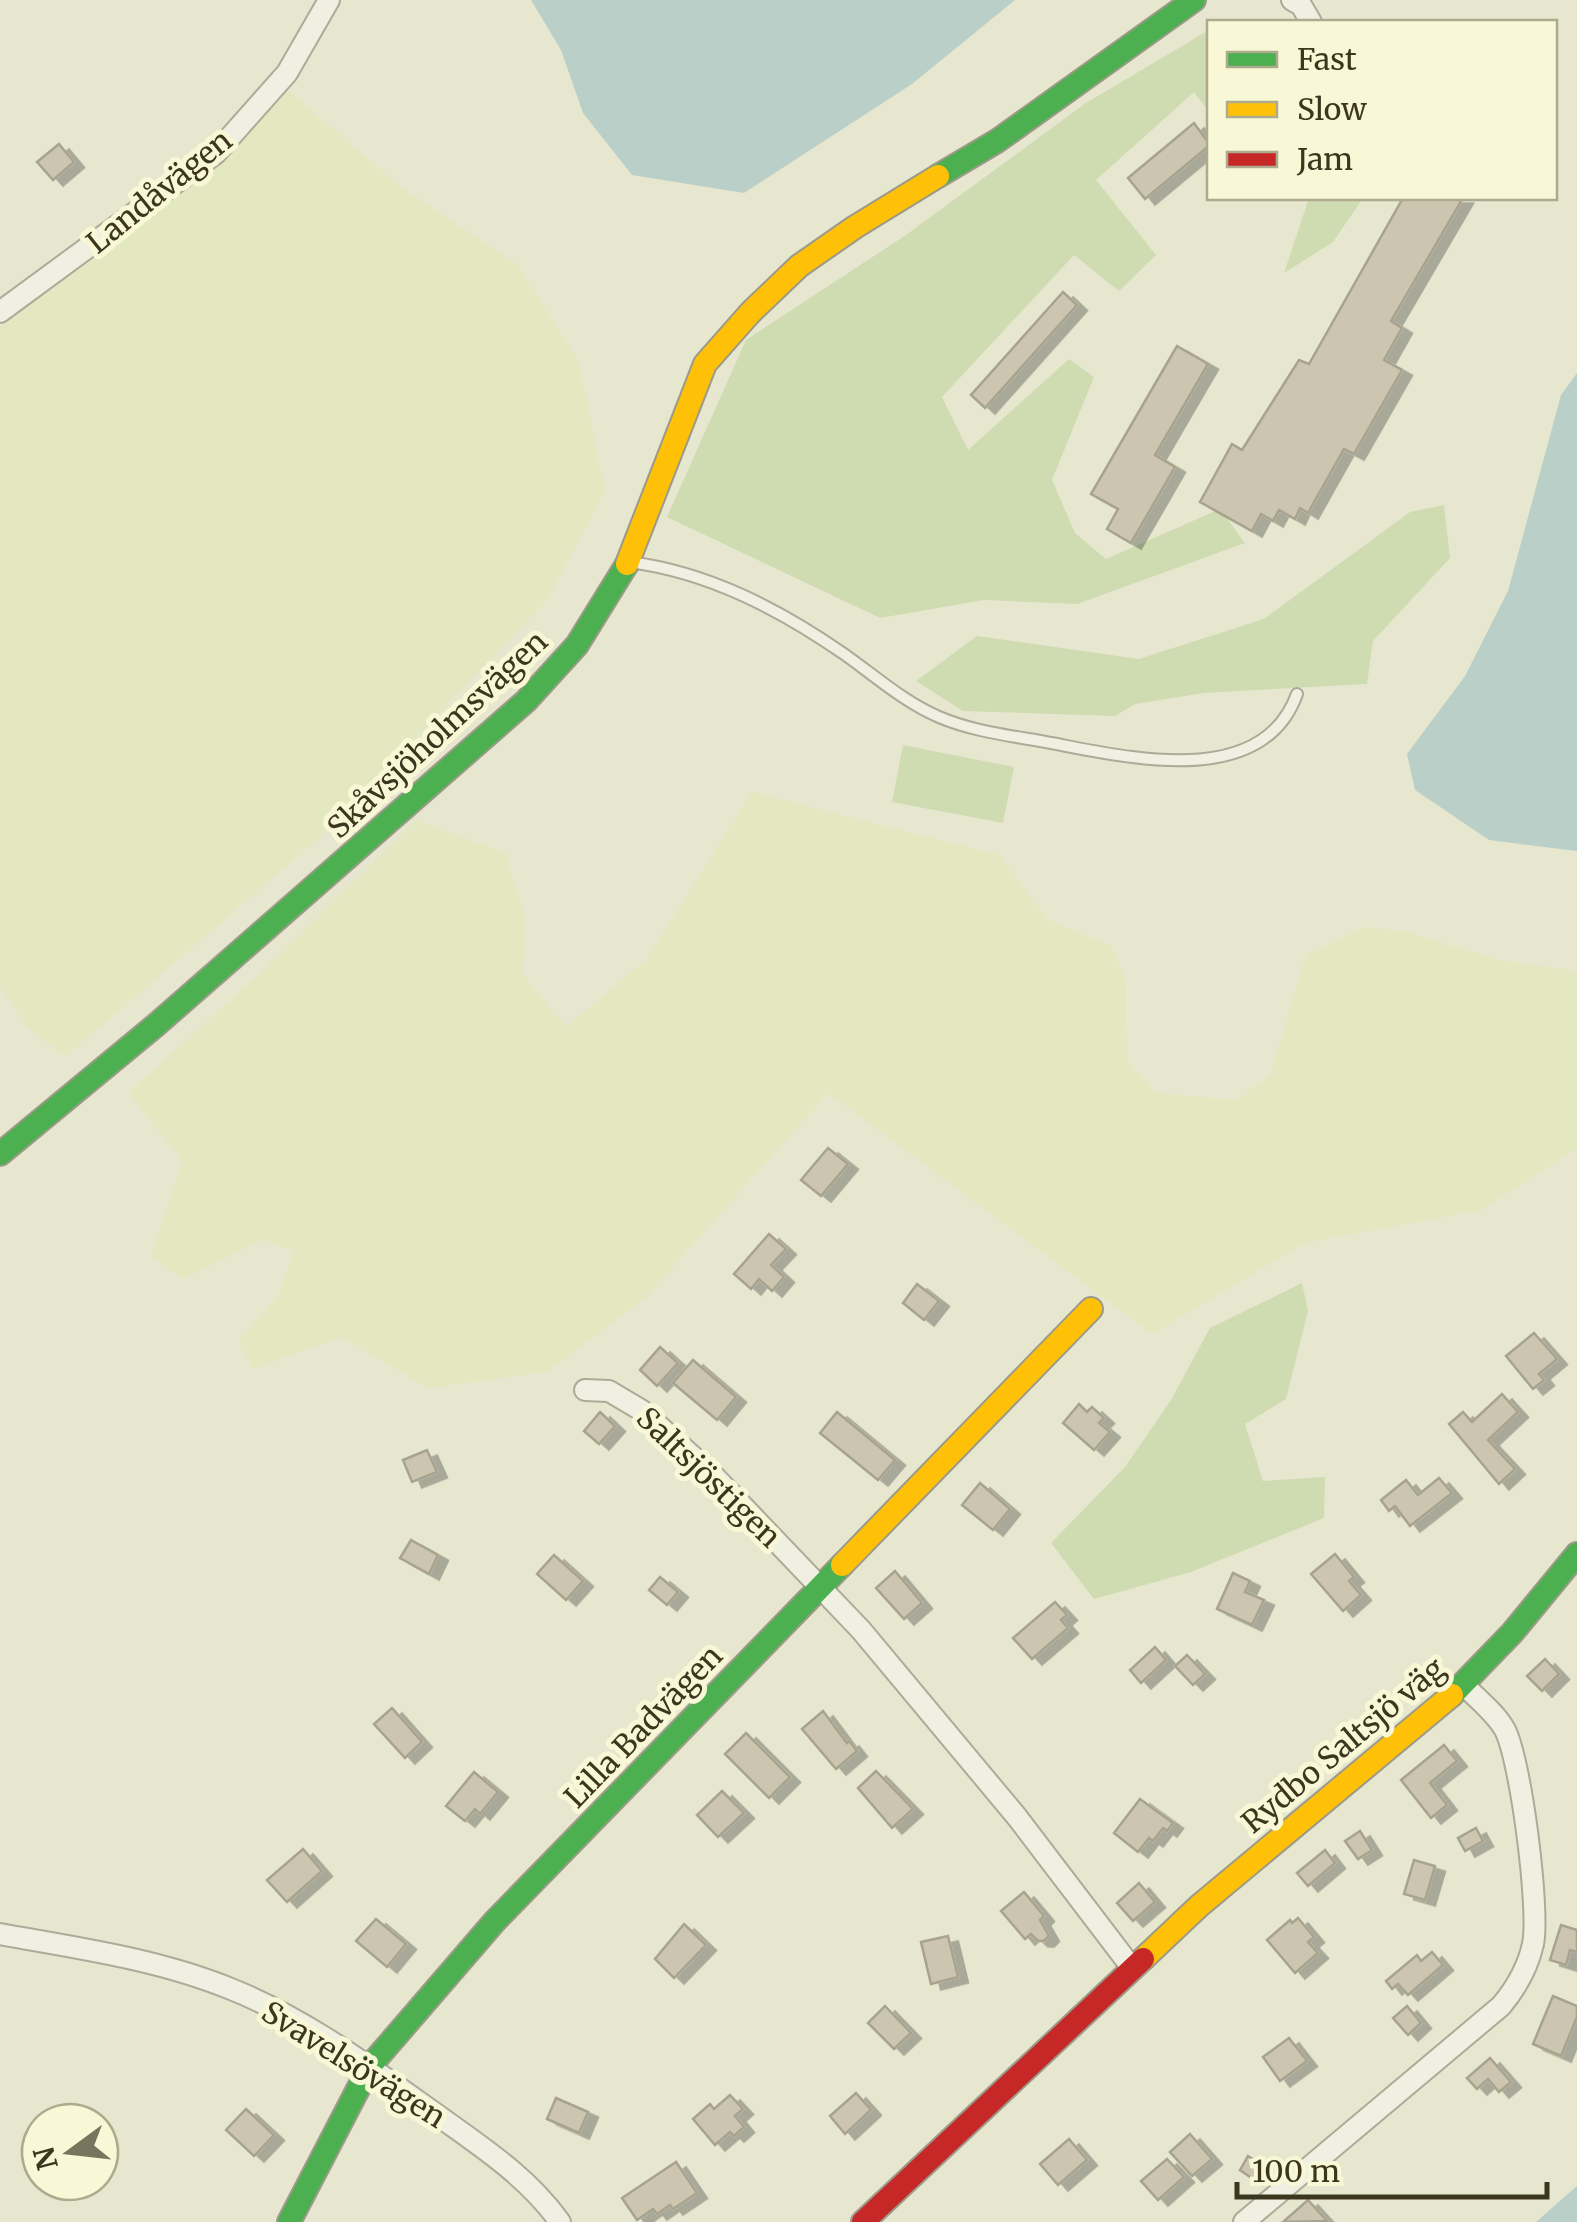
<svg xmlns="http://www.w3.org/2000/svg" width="1577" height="2222" viewBox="0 0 1577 2222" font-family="Merriweather,serif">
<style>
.farmland{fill:#e4e8c0}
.green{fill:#cfdbb1}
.water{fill:#bacfc8}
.building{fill:#ccc6b0;stroke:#a8a38e;stroke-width:2.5;filter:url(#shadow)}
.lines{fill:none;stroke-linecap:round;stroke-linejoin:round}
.lane-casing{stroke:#adaa98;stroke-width:14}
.street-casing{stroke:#adaa98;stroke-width:24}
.fast-casing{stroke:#9c9a88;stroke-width:26}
.slow-casing{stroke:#9c9a88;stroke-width:26}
.jam-casing{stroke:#9c9a88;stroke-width:26}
.lane{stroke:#efefe2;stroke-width:10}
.street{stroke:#efefe2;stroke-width:20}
.fast{stroke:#4caf50;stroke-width:22}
.slow{stroke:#ffc107;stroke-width:22}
.jam{stroke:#c62828;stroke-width:22}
.labels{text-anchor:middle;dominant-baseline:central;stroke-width:10;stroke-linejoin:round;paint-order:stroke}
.street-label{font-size:30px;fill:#3d361f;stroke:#f8f7d6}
</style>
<defs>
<filter id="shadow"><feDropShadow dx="10" dy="5.5" stdDeviation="0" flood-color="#0004"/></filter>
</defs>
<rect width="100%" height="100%" fill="#e7e7d0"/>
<g class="farmland">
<path d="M285 88 400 186 517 264 579 362 605 491 548 599 319 838 65 1057 28 1028 0 987V327L213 170Z"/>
<path d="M752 792 999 855 1048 920 1111 946 1126 981 1127 1060 1156 1093 1237 1100 1270 1075 1306 955 1364 927 1405 931 1498 960 1577 971V1148L1482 1210 1305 1243 1152 1334 828 1093 646 1297 548 1372 428 1388 341 1337 253 1369 238 1342 279 1294 294 1251 262 1240 184 1279 151 1257 183 1161 128 1093 267 967 416 821 505 852 526 919 522 973 566 1027 646 960Z"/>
</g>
<g class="green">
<path d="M1209 30V112L1194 92 1096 180 1156 255 1119 291 1074 255 942 397 968 450 1069 359 1094 377 1052 480 1075 533 1106 559 1220 509 1245 543 1077 604 984 600 880 618 667 517 746 340 906 235 1086 103Z"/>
<path d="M1309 198H1363L1333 242 1284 273Z"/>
<path d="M1444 505 1450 558 1373 641 1367 684 1204 693 1135 704 1115 716 963 711 916 681 977 636 1139 659 1264 619 1410 512Z"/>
<path d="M903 745 1014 767 1003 823 892 802Z"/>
<path d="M1302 1283 1308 1311 1286 1399 1245 1424 1263 1481 1325 1477 1324 1518 1191 1572 1094 1599 1051 1543 1125 1467 1171 1400 1210 1328Z"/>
</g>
<g class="water">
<path d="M531 0H1015L912 84 744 193 632 175 583 113 561 50Z"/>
<path d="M1577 373V851L1489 840 1415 790 1407 754 1465 676 1508 591 1561 395Z"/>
<path d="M1577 2186V2222H1536Z"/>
</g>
<g class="building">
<path d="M1194 123 1210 145 1145 199 1128 178Z"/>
<path d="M59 144 74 162 53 180 37 162Z"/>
<path d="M1403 198H1463L1391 321 1402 328 1384 360 1402 370 1354 454 1344 449 1308 513 1300 508 1295 519 1279 510 1273 521 1261 514 1252 531 1200 502 1232 444 1242 450 1299 360 1309 364Z"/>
<path d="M1063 292 1077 305 985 408 971 395Z"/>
<path d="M1177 346 1208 364 1155 455 1175 467 1131 543 1107 529 1118 509 1091 494Z"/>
<path d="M828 1148 848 1164 821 1196 801 1180Z"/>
<path d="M769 1234 786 1249 771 1265 784 1277 772 1291 759 1279 751 1289 734 1274Z"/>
<path d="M917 1284 939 1301 924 1320 903 1303Z"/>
<path d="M1534 1333 1557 1359 1539 1374 1544 1380 1533 1389 1506 1356Z"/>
<path d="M660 1347 678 1363 657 1386 640 1370Z"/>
<path d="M693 1360 736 1397 717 1420 673 1383Z"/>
<path d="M1502 1394 1518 1412 1488 1440 1515 1469 1499 1484 1449 1424 1463 1412 1472 1422Z"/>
<path d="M1079 1404 1087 1412 1092 1407 1104 1418 1099 1423 1110 1432 1094 1450 1063 1423Z"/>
<path d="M600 1412 615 1426 599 1444 584 1431Z"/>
<path d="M837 1412 895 1460 878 1480 820 1433Z"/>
<path d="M427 1450 437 1472 412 1482 403 1460Z"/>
<path d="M1439 1478 1452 1493 1410 1526 1395 1506 1389 1511 1381 1500 1406 1480 1418 1495Z"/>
<path d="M980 1483 1010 1509 993 1530 962 1505Z"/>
<path d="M411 1540 438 1555 429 1574 400 1558Z"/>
<path d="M1335 1554 1354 1577 1349 1581 1361 1595 1343 1611 1311 1574Z"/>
<path d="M554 1555 583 1581 566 1600 537 1574Z"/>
<path d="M895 1571 922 1603 904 1619 876 1588Z"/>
<path d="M1233 1573 1250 1581 1245 1592 1264 1600 1252 1625 1217 1609Z"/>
<path d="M660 1577 678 1592 667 1605 649 1590Z"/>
<path d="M1055 1602 1067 1615 1061 1620 1068 1628 1032 1659 1013 1638Z"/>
<path d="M1155 1647 1166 1660 1141 1683 1130 1670Z"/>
<path d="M1187 1655 1205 1674 1193 1685 1175 1666Z"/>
<path d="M1545 1659 1559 1674 1542 1691 1527 1676Z"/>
<path d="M392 1708 422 1742 405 1758 374 1724Z"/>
<path d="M823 1711 847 1743 849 1741 857 1751 836 1769 802 1729Z"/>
<path d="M746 1733 790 1777 769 1798 725 1754Z"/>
<path d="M1444 1745 1457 1761 1430 1783 1447 1805 1431 1818 1401 1780Z"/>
<path d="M876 1771 913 1809 892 1828 858 1788Z"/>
<path d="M474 1772 498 1792 480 1814 475 1809 465 1821 446 1806Z"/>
<path d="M722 1791 744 1813 718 1837 697 1815Z"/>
<path d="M1140 1799 1173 1823 1167 1831 1163 1828 1153 1841 1149 1838 1138 1852 1114 1833Z"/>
<path d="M1476 1828 1483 1841 1465 1851 1458 1838Z"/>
<path d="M1360 1831 1372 1850 1358 1859 1345 1841Z"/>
<path d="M303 1849 322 1871 287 1902 267 1880Z"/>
<path d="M1325 1850 1335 1863 1308 1886 1297 1873Z"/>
<path d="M1414 1860 1435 1866 1425 1900 1404 1894Z"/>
<path d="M1139 1883 1155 1902 1133 1921 1117 1903Z"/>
<path d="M1024 1892 1044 1916 1040 1920 1049 1936 1044 1941H1038L1031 1934 1025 1939 1001 1911Z"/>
<path d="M1298 1918 1314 1937 1308 1942 1318 1953 1295 1973 1267 1940 1290 1920 1292 1923Z"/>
<path d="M376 1919 406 1944 387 1967 356 1941Z"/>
<path d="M684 1924 706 1945 674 1978 655 1959Z"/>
<path d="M1561 1925 1577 1930V1952L1570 1950 1566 1965 1550 1960Z"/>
<path d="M948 1936 958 1977 931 1984 921 1942Z"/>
<path d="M1432 1952 1443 1965 1408 1995 1398 1984 1392 1989 1386 1981 1417 1955 1421 1961Z"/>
<path d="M1553 1996 1577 2006V2017L1561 2056 1533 2044Z"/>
<path d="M885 2006 911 2033 894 2049 868 2023Z"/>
<path d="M1407 2006 1421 2023 1408 2035 1393 2018Z"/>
<path d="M1289 2038 1307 2061 1280 2081 1263 2057Z"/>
<path d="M1490 2058 1511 2082 1499 2092 1488 2079 1477 2089 1467 2078Z"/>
<path d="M856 2093 871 2110 845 2134 830 2116Z"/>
<path d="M730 2095 743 2109 735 2116 744 2127 734 2136 730 2132 715 2145 693 2119 710 2104 714 2109Z"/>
<path d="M556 2098 588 2112 579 2133 547 2119Z"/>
<path d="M246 2109 274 2135 254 2156 226 2130Z"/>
<path d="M1190 2134 1212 2159 1192 2176 1170 2152Z"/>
<path d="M1069 2139 1087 2160 1058 2185 1040 2164Z"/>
<path d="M1248 2156 1262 2165 1253 2179 1240 2170Z"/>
<path d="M1167 2159 1184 2177 1158 2200 1141 2181Z"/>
<path d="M676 2162 697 2193 673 2209 670 2205 657 2214 653 2209 637 2220 622 2198Z"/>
<path d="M1308 2200 1327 2221 1283 2222Z"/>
</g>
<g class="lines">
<g class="lane-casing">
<path id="lane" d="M629 562C708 572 779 609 844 654 875 676 904 702 939 717 974 732 1014 736 1051 743 1127 757 1262 791 1297 694"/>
</g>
<g class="street-casing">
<g id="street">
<path d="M1292 0 1301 5 1311 22"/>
<path d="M0 312 216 153 287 73 329 0"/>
<path d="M585 1390 609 1391 641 1410 712 1474 861 1630 1017 1817 1132 1968"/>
<path d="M0 1934C77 1948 158 1959 231 1989 304 2018 370 2067 433 2112 480 2146 526 2175 560 2222"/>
<path d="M1244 2222 1501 2006C1516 1988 1528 1967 1533 1944 1540 1911 1521 1761 1505 1730 1496 1713 1477 1699 1464 1685"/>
</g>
</g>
<g class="fast-casing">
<g id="fast">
<path d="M938 176 997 141 1194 0"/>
<path d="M0 1154 156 1025 526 701 577 645 627 564"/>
<path d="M1452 1695 1512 1633 1577 1554"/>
<path d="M289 2222 370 2066 495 1921 842 1565"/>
</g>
</g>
<g class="slow-casing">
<g id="slow">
<path d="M627 564 705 364 750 313 799 266 855 227 938 176"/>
<path d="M842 1565 1091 1309"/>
<path d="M1143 1959 1199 1906 1452 1695"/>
</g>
</g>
<g class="jam-casing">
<path id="jam" d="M863 2222 1143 1959"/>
</g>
<use href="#lane" class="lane"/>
<use href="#street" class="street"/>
<use href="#fast" class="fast"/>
<use href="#slow" class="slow"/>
<use href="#jam" class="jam"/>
</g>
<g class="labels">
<g class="street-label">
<text transform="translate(159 191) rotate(-39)">Landåvägen</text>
<text transform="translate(437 734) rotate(-43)">Skåvsjöholmsvägen</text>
<text transform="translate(709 1477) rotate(44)">Saltsjöstigen</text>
<text transform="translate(643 1726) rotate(-46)">Lilla Badvägen</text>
<text transform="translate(1343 1745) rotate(-40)">Rydbo Saltsjö väg</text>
<text transform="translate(354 2064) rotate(32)">Svavelsövägen</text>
</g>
</g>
<rect x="1207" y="20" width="350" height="180" fill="#f8f7d6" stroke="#adaa8d" stroke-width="2.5"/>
<rect x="1227" y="52" width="50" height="15" fill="#4caf50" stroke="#adaa8d" stroke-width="2.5"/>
<text x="1297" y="70" font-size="30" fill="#3d361f">Fast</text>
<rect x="1227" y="102" width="50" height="15" fill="#ffc107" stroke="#adaa8d" stroke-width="2.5"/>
<text x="1297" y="120" font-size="30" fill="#3d361f">Slow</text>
<rect x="1227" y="152" width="50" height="15" fill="#c62828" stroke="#adaa8d" stroke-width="2.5"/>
<text x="1297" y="170" font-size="30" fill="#3d361f">Jam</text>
<g transform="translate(70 2152) rotate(255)"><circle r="48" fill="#f8f7d6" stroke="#adaa8d" stroke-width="2.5"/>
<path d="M0-8L18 38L0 25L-18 38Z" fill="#78745d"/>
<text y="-15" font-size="28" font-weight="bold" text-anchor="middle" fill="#3d361f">N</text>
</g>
<path d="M1237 2182v15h310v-15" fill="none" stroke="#3d361f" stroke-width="5"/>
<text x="1252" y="2182" font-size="30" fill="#3d361f" stroke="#f8f7d6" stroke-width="8" paint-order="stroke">100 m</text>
</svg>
